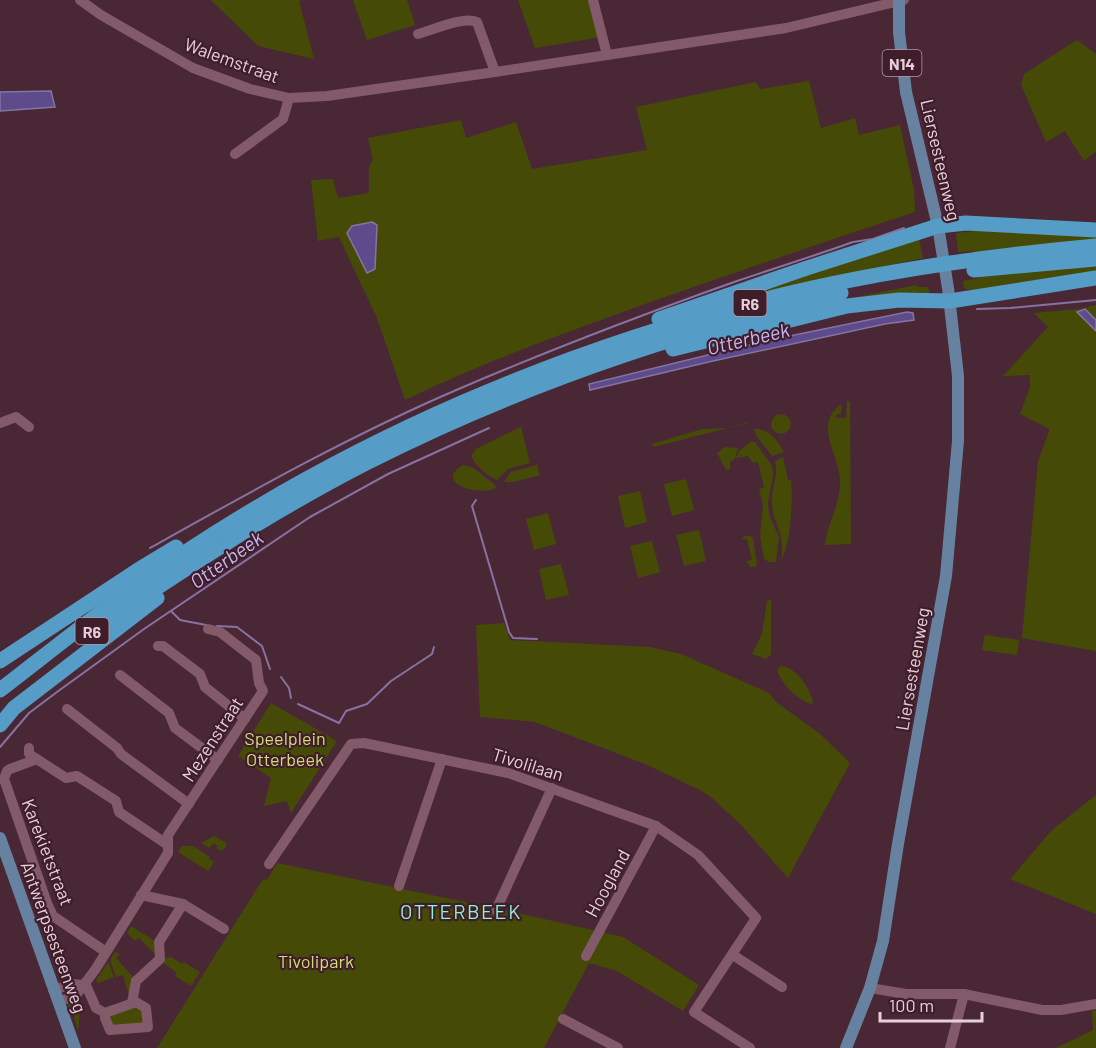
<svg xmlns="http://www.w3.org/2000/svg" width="1096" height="1048" viewBox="0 0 1096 1048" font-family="Barlow,sans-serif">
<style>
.green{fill:#454b06}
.water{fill:#5d4b8b;stroke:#8673a2;stroke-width:1.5}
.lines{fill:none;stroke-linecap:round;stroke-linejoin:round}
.stream{stroke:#8673a2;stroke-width:2}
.minor{stroke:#825a69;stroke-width:10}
.major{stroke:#6782a1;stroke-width:12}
.highway{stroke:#559dc6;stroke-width:15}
.labels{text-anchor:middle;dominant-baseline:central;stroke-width:4.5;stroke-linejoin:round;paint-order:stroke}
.shield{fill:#3f1d2b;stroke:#b49aa3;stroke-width:1.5}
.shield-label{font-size:16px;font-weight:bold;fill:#e6cfd7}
.street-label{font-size:18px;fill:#e6cfd7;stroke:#3f1d2b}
.park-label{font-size:18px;fill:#cfdd72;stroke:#3f1d2b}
.water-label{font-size:20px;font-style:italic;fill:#c5b8f0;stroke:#3f1d2b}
.neighbourhood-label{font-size:20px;letter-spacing:1.5px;fill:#8ef0d7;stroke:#3f1d2b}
</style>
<rect width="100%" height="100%" fill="#4a2735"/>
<g class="green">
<path d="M211 0H303L299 1 314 59 258 46Z"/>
<path d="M353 0H407L415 25 367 40Z"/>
<path d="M518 0H592L601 37 535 48Z"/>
<path d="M1077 40 1096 54V151L1084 161 1065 131 1046 142 1021 85 1024 74Z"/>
<path d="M809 81 821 128 855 118 859 135 900 125 914 190 915 212C824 242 733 273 642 305 562 334 481 363 405 400L377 318 339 237 318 241 311 180 333 179 338 198 369 193V167L373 160 368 138 461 120 466 138 516 122 532 169 647 150 636 107 756 82 760 89Z"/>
<path d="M985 230 1096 234V239L974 253V251L958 252 956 233Z"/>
<path d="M919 238 923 258 763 292 692 312Z"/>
<path d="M1096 266V275L980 293 964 288 963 281 979 278V275Z"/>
<path d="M916 285 917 287H928L930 293 822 304Z"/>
<path d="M1096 305V651L1022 638 1038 461 1050 429 1020 414 1030 387V375L1003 376 1048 327 1034 313 1079 309Z"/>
<path d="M847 400 850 402 851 544 825 545C827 524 839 507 840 486 843 458 810 425 842 404L841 414H837L836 418H846Z"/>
<circle cx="781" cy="424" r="10"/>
<path d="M748 422V423L653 447 652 444 702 429 727 428Z"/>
<path d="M524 425H526L521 427 530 463 508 469 497 480C487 475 476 467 471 456L476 449Z"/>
<path d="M754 429C769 428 777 440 784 452L772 456 757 437Z"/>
<path d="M751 441 755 442 772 466 773 475 768 503 770 517 779 537 776 562H769L764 559 760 537 763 505 759 489 764 487 758 462 753 463 748 456 736 458 739 451Z"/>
<path d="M725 447 738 448 735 459 730 462V469L726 470 717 453Z"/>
<path d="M783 457 788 480H791C793 500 791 543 781 560 786 532 774 527 772 504 771 488 779 476 775 461Z"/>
<path d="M463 465 472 467 495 485 496 488C477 497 433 482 463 465Z"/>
<path d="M537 465 540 475 514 482H504L510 472Z"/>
<path d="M686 479 694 510 672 516 664 484Z"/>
<path d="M640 491 647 522 625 528 618 496Z"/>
<path d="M548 513 556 544 534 550 526 519Z"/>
<path d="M699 530 706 561 684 566 676 535Z"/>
<path d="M744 536H751L753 538 757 566 750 567 747 561 752 560 747 539 742 540Z"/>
<path d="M652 541 660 572 638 578 630 546Z"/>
<path d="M561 564 569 595 546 600 539 569Z"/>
<path d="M771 600V654L766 659 752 654 762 634 767 601Z"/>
<path d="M504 623 510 640 650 647 681 654 769 693 776 702 819 733 850 763 788 878 740 824 712 798 700 790 645 764 535 722 480 717 476 625Z"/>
<path d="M985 635 1019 640 1017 655 982 650Z"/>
<path d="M783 666C798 670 812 690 813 705 797 699 784 687 777 671L779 667Z"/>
<path d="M271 703 337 741 291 813 287 801 264 806 271 778 238 756Z"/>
<path d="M1096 795V914L1010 879 1052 830Z"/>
<path d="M214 836 227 843 225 848 221 851 216 848 218 846 214 843 209 848 201 843Z"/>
<path d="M182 846H193L210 857 209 859 214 862 208 871 178 852Z"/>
<path d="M277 863 509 911 623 937 699 985 683 1011 617 971 589 963 544 1048H157L263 879 267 880Z"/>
<path d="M131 926 155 941 157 956 139 938 135 941 127 933Z"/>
<path d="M115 952 120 954 116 958 134 978 130 999 123 975 116 977 110 960Z"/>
<path d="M168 957 173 958 182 964 184 962 200 972 191 986 175 976 177 973 162 962Z"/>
<path d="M108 962 114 977 98 983 96 980Z"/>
<path d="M76 998 80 1013 78 1032 73 1012 68 1013 67 1008 71 1000Z"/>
<path d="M137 1006 143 1010 144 1024 113 1027 109 1016Z"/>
<path d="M1096 1010V1048H1056L1093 1030 1092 1011Z"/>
</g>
<g class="water">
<path d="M51 91 55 107 0 111V92Z"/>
<path d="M372 222 377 225 375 269 367 273 347 233 352 226Z"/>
<path d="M1085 309 1096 320V331L1077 312Z"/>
<path d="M907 312 913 313 914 320 885 324 713 361 590 390 589 384 765 341Z"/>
</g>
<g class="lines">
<g class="stream">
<path d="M977 309 1010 308 1096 300"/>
<path d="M476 500 472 506 509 632 513 638 537 639"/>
<path d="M150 548C252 491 353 434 461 388 552 349 644 314 737 281 775 268 814 256 853 242L873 239 904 228"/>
<path d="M171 611 180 620 206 625"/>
<path d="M217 626 237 627 262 646 270 669"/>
<path d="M281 677 289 688 291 698"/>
<path d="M298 704 339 723 346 711 367 704 391 681 432 654 434 647"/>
<path d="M0 747 29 713 57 692 144 629 310 517 388 474 489 428"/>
</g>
<g class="minor">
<path d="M80 0 101 15 193 68 250 89 289 98 327 96 495 72 786 28 904 0"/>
<path d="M593 0 607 55"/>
<path d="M418 34C433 30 463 16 477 22L495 72"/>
<path d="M235 154 283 119 289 98"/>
<path d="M0 423 16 417 29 427"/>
<path d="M158 646H163L200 674 205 687 245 719"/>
<path d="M120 675 169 713 175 728 218 760"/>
<path d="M67 709 117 748 121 754 189 804"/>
<path d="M29 748V754L66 778 77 776 116 801 119 812 168 845"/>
<path d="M37 759 10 769 7 771 4 779 47 903 53 916 106 952"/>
<path d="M269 864 351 744 364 743 508 773 656 826 698 855 756 918 694 1012 750 1048"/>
<path d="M399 886 442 759"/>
<path d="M141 895 183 904"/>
<path d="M496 910 552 788"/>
<path d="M733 955 782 987"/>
<path d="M586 956 656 826"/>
<path d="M85 983 96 1008 105 1013 136 1002 146 1008 148 1027 110 1030 105 1018V1013"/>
<path d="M870 988 906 994H964L1042 1010H1061L1096 1004"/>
<path d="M53 990 72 984 82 985"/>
<path d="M58 1002 76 995 95 970 168 853V835L263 691 259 683 256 660 220 632 208 629"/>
<path d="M132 1003 136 981 160 959 159 942 183 904 224 929"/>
<path d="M563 1019 618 1048"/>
<path d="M950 1048 964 994"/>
</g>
<g class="major">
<path d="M0 838 75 1048"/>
<path d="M846 1048 870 988 883 941 898 844 946 576 958 441V376L948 288 938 226 906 92 899 32V0"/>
</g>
<g class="highway">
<path d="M974 270 1096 259"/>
<path d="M659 319 807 268 938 226 966 223 1096 230"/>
<path d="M673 349 847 306 899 300 950 301 1096 278"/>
<path d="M93 630C183 570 272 511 368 462 489 401 617 353 749 317 779 309 810 300 841 293"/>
<path d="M0 661 138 570 176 547"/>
<path d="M0 690C61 643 120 595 184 553 360 437 558 352 762 300 871 272 985 256 1096 246"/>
<path d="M0 725 14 708 157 598"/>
</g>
</g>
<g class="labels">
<g class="shield">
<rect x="882.5" y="50" width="39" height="26" rx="4.5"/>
<rect x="733.5" y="290" width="33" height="26" rx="4.5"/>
<rect x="75.5" y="618" width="33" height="26" rx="4.5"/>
</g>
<g class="shield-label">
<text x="902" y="63">N14</text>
<text x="750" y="303">R6</text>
<text x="92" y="631">R6</text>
</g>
<g class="street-label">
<text transform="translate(232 60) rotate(20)">Walemstraat</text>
<text transform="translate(941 160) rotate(77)">Liersesteenweg</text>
<text transform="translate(912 669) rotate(-80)">Liersesteenweg</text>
<text transform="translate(212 739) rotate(-57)">Mezenstraat</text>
<text transform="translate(528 764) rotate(17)">Tivolilaan</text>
<text transform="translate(48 852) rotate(69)">Karekietstraat</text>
<text transform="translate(607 883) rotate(-62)">Hoogland</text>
<text transform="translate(54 937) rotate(70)">Antwerpsesteenweg</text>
</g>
<g class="park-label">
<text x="285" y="738">Speelplein<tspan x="285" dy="21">Otterbeek</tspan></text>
<text x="316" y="961">Tivolipark</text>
</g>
<g class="water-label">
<text transform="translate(748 338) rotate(-13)">Otterbeek</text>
<text transform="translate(226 559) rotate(-35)">Otterbeek</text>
</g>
<g class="neighbourhood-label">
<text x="461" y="911">OTTERBEEK</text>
</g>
</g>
<path d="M880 1012v9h102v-9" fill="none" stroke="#e6cfd7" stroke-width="3"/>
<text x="889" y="1012" font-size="18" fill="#e6cfd7" stroke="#3f1d2b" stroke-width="4.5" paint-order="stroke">100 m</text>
</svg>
